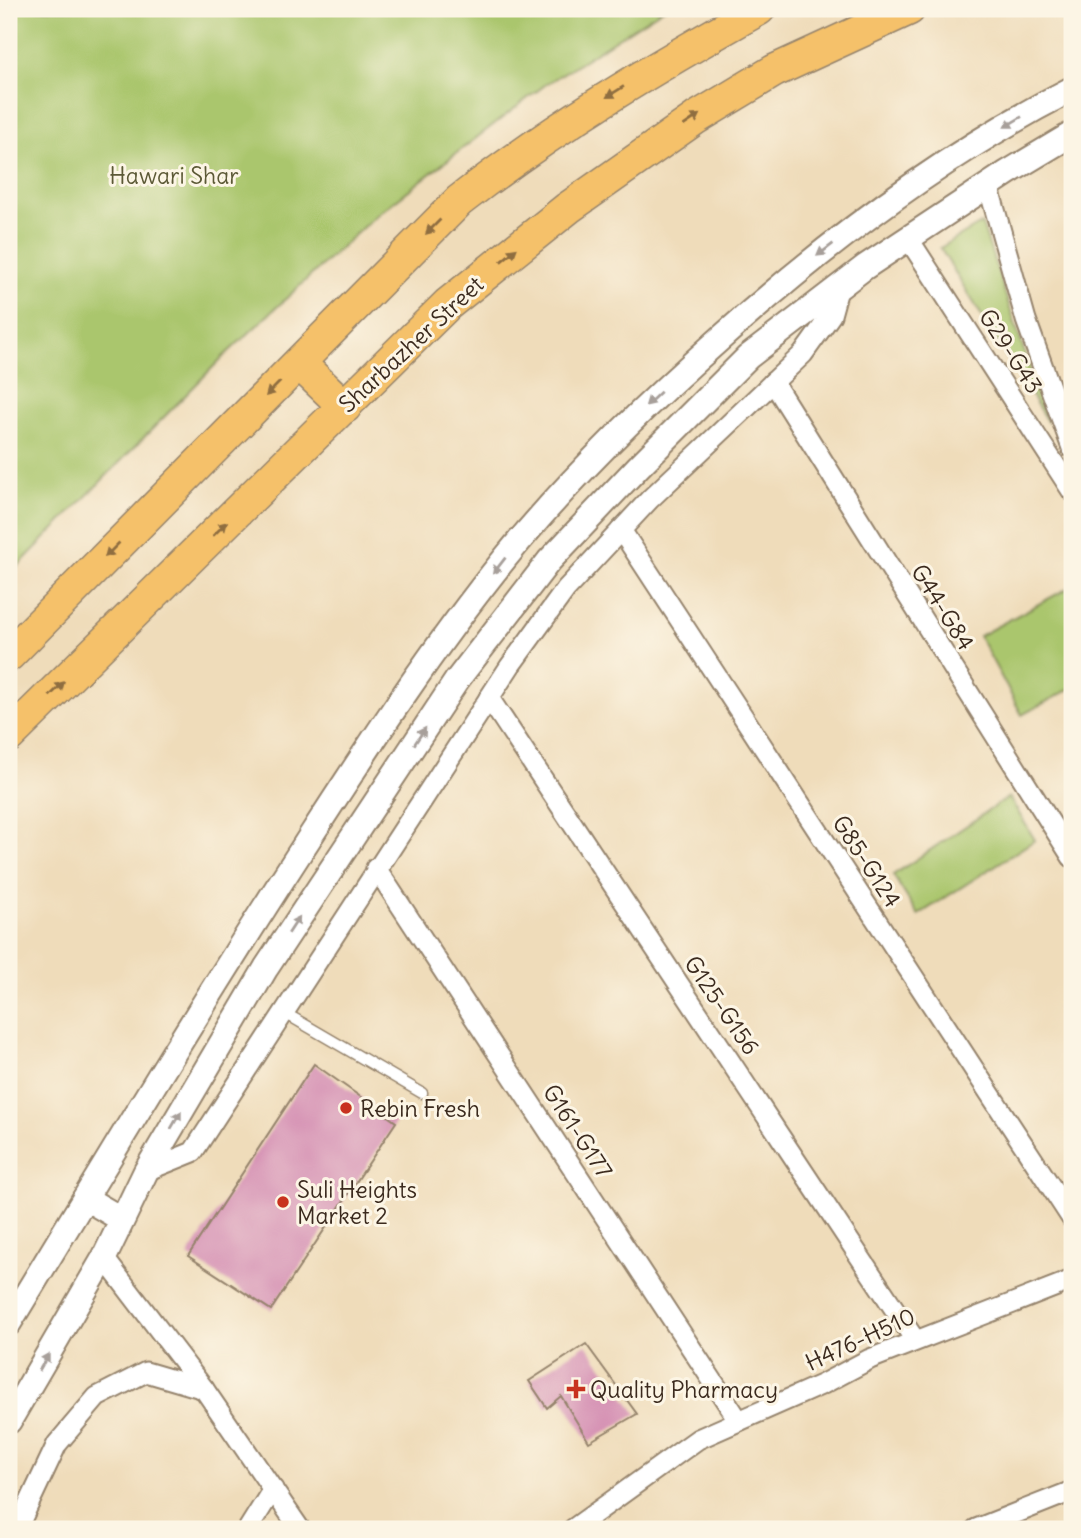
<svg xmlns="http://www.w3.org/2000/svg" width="1081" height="1538" viewBox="0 0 1081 1538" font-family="Delius,sans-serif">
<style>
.green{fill:#aac66d;stroke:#727846;stroke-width:2}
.building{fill:#d591b4}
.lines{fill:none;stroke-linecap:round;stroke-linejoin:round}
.service-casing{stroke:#95836c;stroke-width:13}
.minor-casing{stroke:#95836c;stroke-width:23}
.tertiary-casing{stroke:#95836c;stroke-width:28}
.primary-casing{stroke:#95836c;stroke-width:35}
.service{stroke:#fff;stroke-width:10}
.minor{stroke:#fff;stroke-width:19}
.tertiary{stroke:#fff;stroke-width:24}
.primary{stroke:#f5c16b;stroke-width:32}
.oneway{fill:#8f6e41}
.oneway2{fill:#a79f9a}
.poi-dot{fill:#c8321e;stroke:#fcf5e5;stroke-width:2.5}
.labels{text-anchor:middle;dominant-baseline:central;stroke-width:6;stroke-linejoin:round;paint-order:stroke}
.park-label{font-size:23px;fill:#5c5936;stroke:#fcf5e5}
.street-label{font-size:23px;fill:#3b2a1e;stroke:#fcf5e5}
.poi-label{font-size:23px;fill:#3b2a1e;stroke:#fcf5e5;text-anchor:start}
</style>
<rect width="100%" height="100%" fill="#fcf5e5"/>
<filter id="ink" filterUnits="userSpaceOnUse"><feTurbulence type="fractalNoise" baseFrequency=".0143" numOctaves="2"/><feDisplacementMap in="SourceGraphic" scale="14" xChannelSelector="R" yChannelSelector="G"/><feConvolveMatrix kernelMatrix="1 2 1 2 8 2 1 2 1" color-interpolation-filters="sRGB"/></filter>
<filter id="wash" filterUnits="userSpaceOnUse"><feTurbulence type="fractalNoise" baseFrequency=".00686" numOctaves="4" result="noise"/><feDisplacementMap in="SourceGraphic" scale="28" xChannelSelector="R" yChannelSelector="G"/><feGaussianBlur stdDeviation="1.57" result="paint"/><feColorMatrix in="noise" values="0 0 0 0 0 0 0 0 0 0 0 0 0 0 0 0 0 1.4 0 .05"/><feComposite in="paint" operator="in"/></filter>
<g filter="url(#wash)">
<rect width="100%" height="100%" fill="#efdcba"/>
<g class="green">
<path d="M9 9H663L545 85 374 217 223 357 9 575Z"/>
<path d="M981 224H982L1048 423 940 248Z"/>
<path d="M1072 586V688L1022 715 979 636Z"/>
<path d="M1009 797 1035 840 918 915 893 875Z"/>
</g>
<g id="blocks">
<g class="building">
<path d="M314 1064 396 1122 271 1310 188 1256Z"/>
<path d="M586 1344 637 1414 589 1442 561 1396 547 1408 529 1381Z"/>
</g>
</g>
</g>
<g filter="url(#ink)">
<use href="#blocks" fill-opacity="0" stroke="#95836c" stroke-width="2"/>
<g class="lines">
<g class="service-casing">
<path id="service" d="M283 1012 422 1093"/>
</g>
<g class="minor-casing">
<g id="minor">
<path d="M988 185 1026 320 1072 448"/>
<path d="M908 238 1072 491"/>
<path d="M773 382 1072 857"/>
<path d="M621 530 1072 1219"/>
<path d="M489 698 915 1340"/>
<path d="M376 868 739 1421"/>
<path d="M146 1171 193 1152 510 666 566 589 650 499 803 354 831 315 839 286"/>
<path d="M104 1258 204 1389 300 1529"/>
<path d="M17 1529 57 1444 97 1397 146 1372 204 1389"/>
<path d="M248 1529 273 1489"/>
<path d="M573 1529 698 1439 823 1384 870 1359 1072 1280"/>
<path d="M976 1529 1072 1491"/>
</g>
</g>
<g class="tertiary-casing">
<g id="tertiary">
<path d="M85 1198 121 1219"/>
<path d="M9 1323C104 1167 198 1010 297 857 363 755 429 652 506 557 571 477 644 406 721 338 827 243 944 154 1072 89"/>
<path d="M9 1421 104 1258 146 1171 266 968 457 680 549 561 638 467 748 357 865 267 1007 173 1072 134"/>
</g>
</g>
<g class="primary-casing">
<g id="primary">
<path d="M299 363 345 407"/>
<path d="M9 655 459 201C553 128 655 67 759 9"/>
<path d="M9 736 448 304 568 208 696 118 774 71 909 9"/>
</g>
</g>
<use href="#service" class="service"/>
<use href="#minor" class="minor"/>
<use href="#tertiary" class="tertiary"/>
<use href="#primary" class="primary"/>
</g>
<defs><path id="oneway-solid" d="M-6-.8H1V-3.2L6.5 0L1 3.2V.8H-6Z" transform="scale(1.75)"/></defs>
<g class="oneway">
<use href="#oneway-solid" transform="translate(615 92) rotate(148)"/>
<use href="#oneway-solid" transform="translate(692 120) rotate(-34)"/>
<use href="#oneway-solid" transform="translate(433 227) rotate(135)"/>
<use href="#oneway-solid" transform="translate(509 255) rotate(-39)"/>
<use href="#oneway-solid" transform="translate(273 389) rotate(135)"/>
<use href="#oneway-solid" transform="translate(220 529) rotate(-44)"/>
<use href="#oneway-solid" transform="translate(112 550) rotate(135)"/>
<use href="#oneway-solid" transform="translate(57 689) rotate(-44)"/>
</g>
<g class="oneway2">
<use href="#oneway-solid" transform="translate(1013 122) rotate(149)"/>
<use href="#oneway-solid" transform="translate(825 250) rotate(143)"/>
<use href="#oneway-solid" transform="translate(653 399) rotate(137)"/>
<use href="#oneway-solid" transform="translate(499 566) rotate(128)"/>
<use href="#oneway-solid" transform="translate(420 736) rotate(-56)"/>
<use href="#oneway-solid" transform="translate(294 925) rotate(-57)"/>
<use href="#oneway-solid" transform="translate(176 1120) rotate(-60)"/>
<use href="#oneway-solid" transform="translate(44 1362) rotate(-60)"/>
</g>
</g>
<g class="poi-dot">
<circle cx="346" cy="1108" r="7"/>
<circle cx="283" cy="1202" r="7"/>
<path d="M572.5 1378.5h7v7h7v7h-7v7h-7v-7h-7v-7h7z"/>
</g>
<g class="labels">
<g class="park-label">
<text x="174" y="175">Hawari Shar</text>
</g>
<g class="street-label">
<text transform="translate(411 344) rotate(-43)">Sharbazher Street</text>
<text transform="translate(1011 351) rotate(57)">G29-G43</text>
<text transform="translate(943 607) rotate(58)">G44-G84</text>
<text transform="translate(867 861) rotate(57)">G85-G124</text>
<text transform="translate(722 1005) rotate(56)">G125-G156</text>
<text transform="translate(578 1131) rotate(57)">G161-G177</text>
<text transform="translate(860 1339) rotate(-25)">H476-H510</text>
</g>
<g class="poi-label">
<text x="360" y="1108">Rebin Fresh</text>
<text x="297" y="1189">Suli Heights<tspan x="297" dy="26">Market 2</tspan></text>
<text x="590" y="1389">Quality Pharmacy</text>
</g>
</g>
<rect width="1081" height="1538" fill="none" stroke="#fcf5e5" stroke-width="35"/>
</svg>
